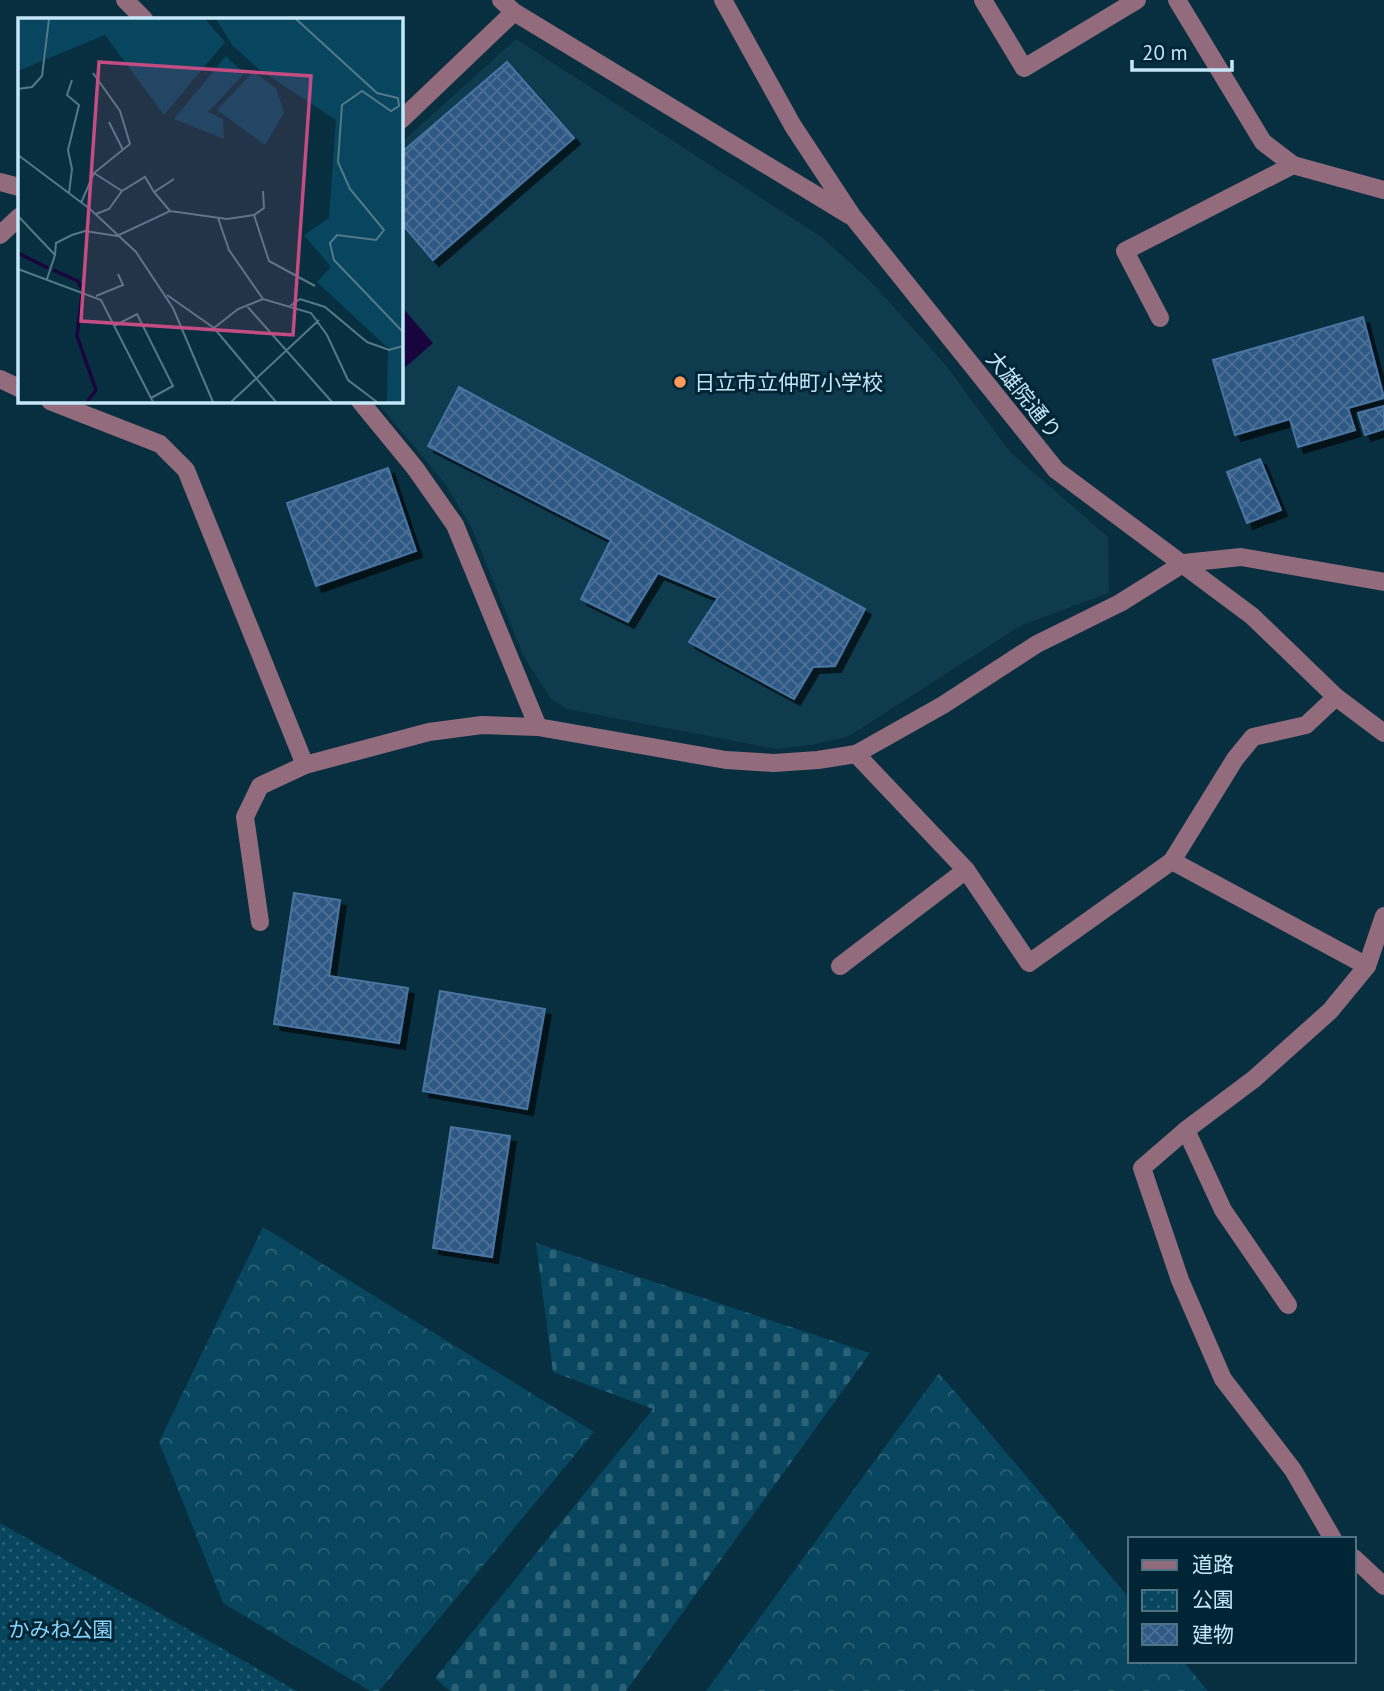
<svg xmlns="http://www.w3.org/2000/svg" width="1384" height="1691" viewBox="0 0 1384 1691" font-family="'PT Sans','Noto Sans JP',sans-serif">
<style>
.built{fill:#0e3b4e}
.forest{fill:url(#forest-crowns)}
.cemetery{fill:url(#cemetery-stones)}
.park{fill:url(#park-dots)}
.water{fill:#19053e}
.building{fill:url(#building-cross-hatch);stroke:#4a74a1;stroke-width:2;filter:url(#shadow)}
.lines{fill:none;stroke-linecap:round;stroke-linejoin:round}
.minor{stroke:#926b7c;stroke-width:18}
.poi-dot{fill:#ff9b5b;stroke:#002535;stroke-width:2.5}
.labels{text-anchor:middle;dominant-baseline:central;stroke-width:6;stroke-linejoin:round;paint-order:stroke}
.poi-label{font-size:21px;fill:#c6e7f9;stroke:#002535;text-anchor:start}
.street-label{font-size:21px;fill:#c6e7f9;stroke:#002535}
.park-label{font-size:21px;fill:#87d3f9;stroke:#002535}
.inset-river{fill:none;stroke:#19053e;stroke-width:3.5}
.inset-road{fill:none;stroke:#547989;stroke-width:2}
.view{fill:#c34c82;fill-opacity:0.15;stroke:#c34c82;stroke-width:3.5}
.inset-edge{fill:none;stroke:#c6e7f9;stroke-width:3.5}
</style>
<defs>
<pattern id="forest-crowns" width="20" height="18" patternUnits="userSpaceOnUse" patternTransform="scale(1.75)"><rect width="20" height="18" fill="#07465e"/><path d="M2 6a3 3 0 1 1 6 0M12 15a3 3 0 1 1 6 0" fill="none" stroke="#2a6176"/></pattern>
<pattern id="cemetery-stones" width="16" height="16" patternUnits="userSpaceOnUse" patternTransform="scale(1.75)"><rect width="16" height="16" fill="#07465e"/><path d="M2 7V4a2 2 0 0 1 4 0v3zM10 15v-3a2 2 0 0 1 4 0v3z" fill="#2a6176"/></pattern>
<pattern id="park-dots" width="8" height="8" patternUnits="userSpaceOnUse" patternTransform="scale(1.75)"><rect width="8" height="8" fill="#07465e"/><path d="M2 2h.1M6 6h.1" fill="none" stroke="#2a6176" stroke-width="1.8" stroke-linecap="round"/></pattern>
<pattern id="building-cross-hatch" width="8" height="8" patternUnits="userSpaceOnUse" patternTransform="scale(1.75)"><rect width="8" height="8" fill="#2f5884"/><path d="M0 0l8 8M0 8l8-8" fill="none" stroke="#4c7096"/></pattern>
<filter id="shadow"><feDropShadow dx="6" dy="6" stdDeviation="0" flood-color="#0009"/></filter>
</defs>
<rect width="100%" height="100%" fill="#082f3f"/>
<path class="built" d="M516 39 823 238 872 283 945 364 1010 452 1108 537 1109 593 1022 625 849 736 812 745 776 749 567 709 551 699 524 657 471 526 446 485 376 401H401V143Z"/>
<g class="forest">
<path d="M263 1227 594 1432 379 1691H370L223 1603 159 1442Z"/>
<path d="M939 1373 1130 1599V1661H1183L1208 1691H706Z"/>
</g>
<path class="cemetery" d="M536 1243 870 1353 626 1691H450L435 1678 653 1409 553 1372Z"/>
<path class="park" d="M0 1523 297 1691H0Z"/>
<path class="water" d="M401 306 433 343 401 371Z"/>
<g class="building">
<path d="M507 62 574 138 433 260 401 223V153Z"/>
<path d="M1363 317 1384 398 1348 408 1355 430 1298 447 1290 419 1235 435 1213 360Z"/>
<path d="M459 387 865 609 835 666 813 667 794 699 689 642 718 598 658 573 628 622 581 599 611 540 428 446Z"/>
<path d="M1384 406V429L1365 435 1358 413Z"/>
<path d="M1260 459 1281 510 1247 523 1227 472Z"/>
<path d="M388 468 416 551 316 586 287 503Z"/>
<path d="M294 893 340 900 329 976 408 988 399 1043 274 1024Z"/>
<path d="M440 991 545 1009 527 1109 423 1091Z"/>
<path d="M451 1127 510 1136 492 1257 433 1248Z"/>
</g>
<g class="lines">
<g class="minor">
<path d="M125 0 144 19"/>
<path d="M501 0 514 12 849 215"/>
<path d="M723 0 793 126 853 217 1056 470 1252 616 1336 697 1384 733"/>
<path d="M983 0 1024 68 1137 0"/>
<path d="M1177 0 1263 142 1293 165 1384 190"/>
<path d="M401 120 514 12"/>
<path d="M0 182 19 187"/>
<path d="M0 235 19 217"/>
<path d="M1160 318 1125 251 1293 165"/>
<path d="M0 379 19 388"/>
<path d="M50 401 160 444 186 470 305 765"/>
<path d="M360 401 415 468 455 525 538 727"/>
<path d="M856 754 966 870"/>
<path d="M1172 861 1367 966"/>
<path d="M260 922 245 817 260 786 305 765 429 732 482 725 538 727 726 760 774 763 818 760 856 754 943 705 1037 644 1120 603 1184 563 1241 557 1384 582"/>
<path d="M840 966 966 870 1029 963 1172 861 1235 759 1253 737 1306 725 1336 697"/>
<path d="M1186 1130 1223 1210 1288 1305"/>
<path d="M1333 1539 1293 1470 1223 1379 1180 1280 1142 1168 1186 1130 1254 1079 1330 1011 1367 966 1384 916"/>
<path d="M1354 1558 1384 1586"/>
</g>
</g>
<circle class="poi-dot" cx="680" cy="382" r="7"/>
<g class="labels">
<g class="poi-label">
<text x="694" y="382">日立市立仲町小学校</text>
</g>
<g class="street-label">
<text transform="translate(1024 395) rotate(51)">大雄院通り</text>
</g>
<g class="park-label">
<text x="61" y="1629">かみね公園</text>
</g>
</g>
<g transform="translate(18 18)">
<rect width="385" height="385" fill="#082f3f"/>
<path d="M0 1H187L207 24 146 97 87 17 0 53ZM235 54 258 70 266 95 247 127 199 92Z" fill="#07465e"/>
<path d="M208 38 226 56 190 94 205 101 206 121 156 101Z" fill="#07465e"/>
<path d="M198 1H381L384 6 385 384H369L370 330 299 264 313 249 286 217 311 200 318 102 242 52 215 28Z" fill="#07465e"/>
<path class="inset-river" d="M0 235 30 250M35 252 60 263 64 271M64 277 59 318 78 372 69 384"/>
<path class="inset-road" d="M278 1 359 75 380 80 381 88 373 93 344 73 324 87 320 144 332 171 366 212 358 222 319 217 312 225 316 242 385 314M0 71 14 69 24 58 31 1M91 104 105 132M0 137 72 191 118 234 155 290 195 384M76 155 104 173M136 174 152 193M51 175 54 151 50 132 61 87 49 77 54 62M63 185 76 155 112 126 102 93 75 55M78 196 91 191 104 173 127 159 136 174 156 161M236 197 251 243 297 268M0 198 37 237 29 261M200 200 211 232 245 281M37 237 38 225 54 217 67 213 99 218 152 193 209 201 236 197 246 190 245 173M0 251 83 282 135 384M149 277 196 310 258 384M78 278 105 267 100 256M228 287 314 384M272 288 282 281 307 289 349 324 371 332 385 328M96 308 119 296 155 368 133 380M196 310 220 291 245 281 293 295 309 317 330 362 359 384M213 384 301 302"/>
<path class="view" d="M81 44 293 58 275 317 63 303Z"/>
<rect width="385" height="385" class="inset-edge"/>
</g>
<rect x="1128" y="1537" width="228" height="126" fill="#002535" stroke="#4f7383" stroke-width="2"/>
<rect x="1142" y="1560" width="35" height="10" fill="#926b7c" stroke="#4f7383" stroke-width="2"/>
<text x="1192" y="1572" font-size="21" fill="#c6e7f9">道路</text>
<rect x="1142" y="1590" width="35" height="21" fill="url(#park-dots)" stroke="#4f7383" stroke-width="2"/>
<text x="1192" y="1607" font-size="21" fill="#c6e7f9">公園</text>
<rect x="1142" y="1624" width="35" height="21" fill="url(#building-cross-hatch)" stroke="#4f7383" stroke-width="2"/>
<text x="1192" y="1642" font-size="21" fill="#c6e7f9">建物</text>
<path d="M1132 60v10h100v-10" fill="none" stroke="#c6e7f9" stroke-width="3.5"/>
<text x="1142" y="60" font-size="21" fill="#c6e7f9" stroke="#002535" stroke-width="5" paint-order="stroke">20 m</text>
</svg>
